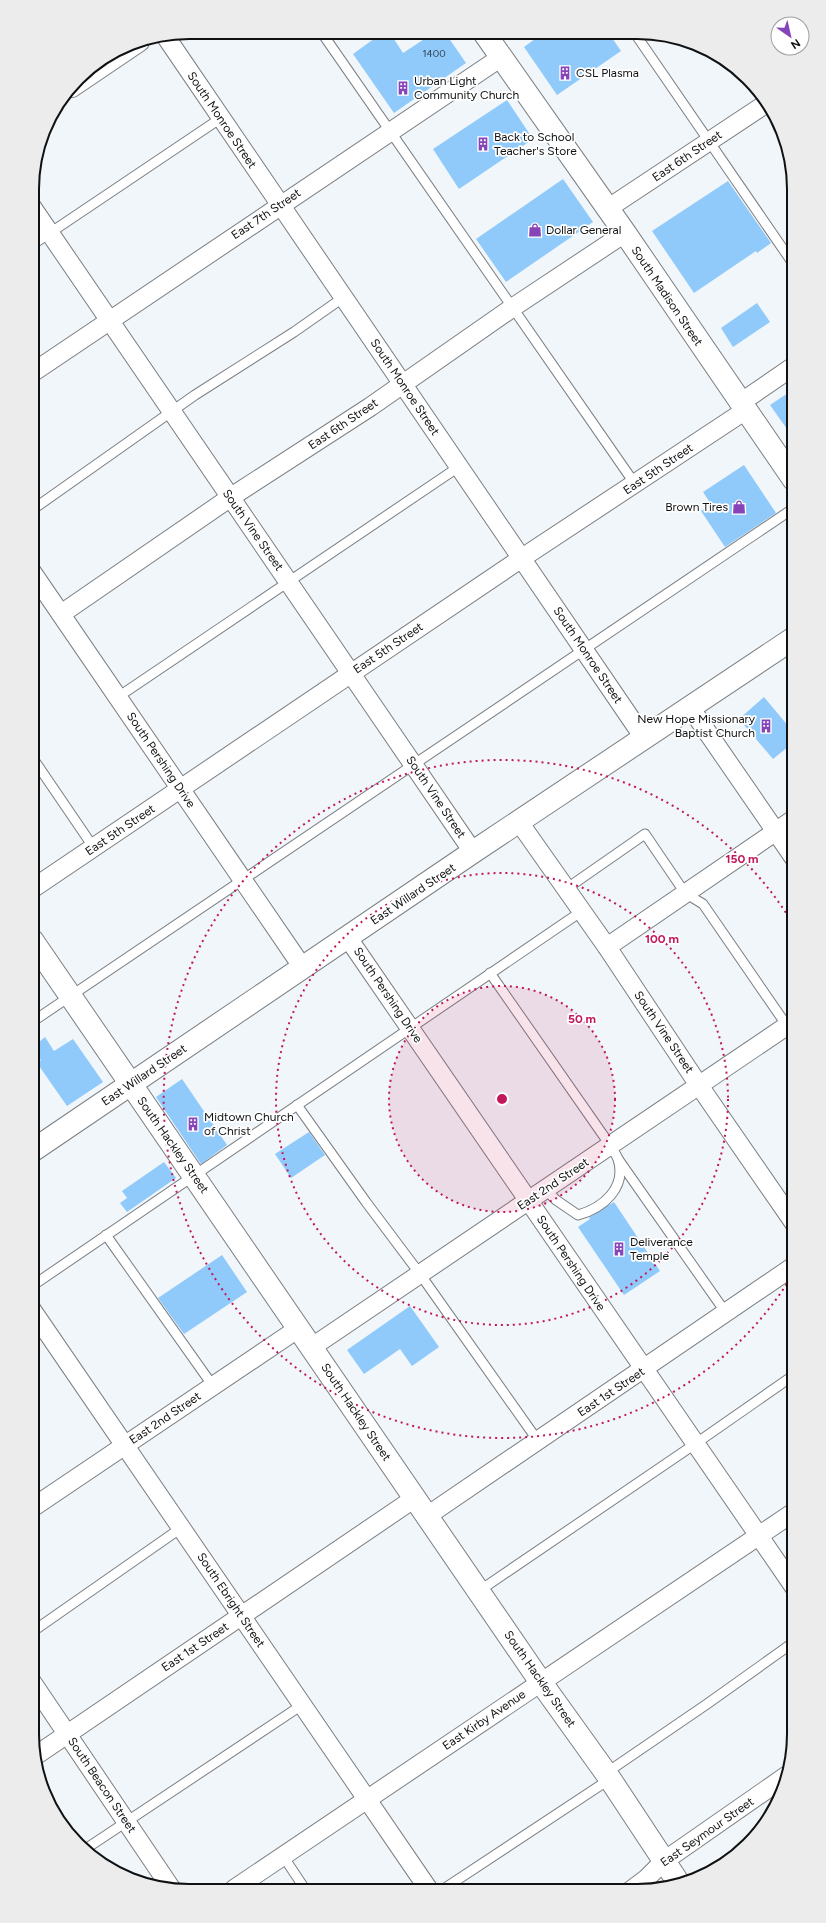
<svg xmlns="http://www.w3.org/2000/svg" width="826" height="1923" viewBox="0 0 826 1923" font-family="Figtree,sans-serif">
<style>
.building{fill:#8fcafa}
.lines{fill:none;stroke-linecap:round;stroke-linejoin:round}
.lane-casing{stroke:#7b7f83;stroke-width:11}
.street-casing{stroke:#7b7f83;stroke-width:20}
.secondary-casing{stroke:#7b7f83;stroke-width:24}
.lane{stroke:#fff;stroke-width:9}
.street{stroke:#fff;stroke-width:18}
.secondary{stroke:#fff;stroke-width:22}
.ring{fill:none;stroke:#c2185b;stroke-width:2;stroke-dasharray:2 4}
.labels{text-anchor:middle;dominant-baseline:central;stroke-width:3.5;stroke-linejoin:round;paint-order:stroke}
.number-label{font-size:10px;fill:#2f3f4c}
.poi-label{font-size:12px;fill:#0f1112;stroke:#fff;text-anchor:start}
.street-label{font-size:12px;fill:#0f1112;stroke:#fff}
.rim{fill:none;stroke:#0f1112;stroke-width:2}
.centre{fill:#c2185b;stroke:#fff;stroke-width:2}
.ring-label{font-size:12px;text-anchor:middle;font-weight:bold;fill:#c2185b;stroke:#fff;stroke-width:3.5;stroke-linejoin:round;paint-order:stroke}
</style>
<rect width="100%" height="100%" fill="#f1f6fa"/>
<g class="building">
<path d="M382 33H390L403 53 432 34H446L466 63 394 113 353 54Z"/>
<path d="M542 34 610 35 621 51 557 95 524 47Z"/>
<path d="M507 100 533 139 459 189 433 149Z"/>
<path d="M563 179 593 222 506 282 476 239Z"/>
<path d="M728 181 771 243 757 253 756 251 694 293 652 231Z"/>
<path d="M757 303 770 322 733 347 721 328Z"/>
<path d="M794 389V439L770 405Z"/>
<path d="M744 465 776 513 725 547 701 511 711 504 703 492Z"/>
<path d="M764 697 794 733V742L773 759 739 719Z"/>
<path d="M45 1037 54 1051 73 1039 103 1082 67 1106 37 1063 41 1060 32 1048Z"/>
<path d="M182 1079 227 1145 201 1164 156 1097Z"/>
<path d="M309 1132 325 1155 291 1178 275 1154Z"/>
<path d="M164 1162 176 1178 127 1212 120 1203 127 1198 122 1191Z"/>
<path d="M614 1202 660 1271 624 1295 578 1227 590 1219 589 1217Z"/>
<path d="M222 1255 247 1292 184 1334 158 1298Z"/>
<path d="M410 1306 439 1347 412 1366 400 1349 364 1374 347 1350Z"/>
</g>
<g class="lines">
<g class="lane-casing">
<g id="lane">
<path d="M322 33 635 484"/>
<path d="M636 35 794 265"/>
<path d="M32 245 221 118"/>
<path d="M32 510 195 395 294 332 344 297"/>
<path d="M118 697 460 466"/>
<path d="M32 757 94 848"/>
<path d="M566 889 645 834 685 893 703 904 794 1036"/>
<path d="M490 973 610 1145C612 1149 616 1154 618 1159 627 1188 603 1208 578 1215L556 1200 545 1189"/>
<path d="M32 1022 794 508"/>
<path d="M297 1105 366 1202 420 1274 538 1441"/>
<path d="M618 1159 726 1313"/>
<path d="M106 1235 213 1386"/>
<path d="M32 1286 582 911"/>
<path d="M479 1591 695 1444 794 1375"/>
<path d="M32 1632 181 1528"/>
<path d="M606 1773 707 1704 794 1642"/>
<path d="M84 1850 302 1705"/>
<path d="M283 1856 305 1889"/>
<path d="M442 1890 610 1779"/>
</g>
</g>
<g class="street-casing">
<g id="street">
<path d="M166 37 644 738"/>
<path d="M72 88 140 42"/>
<path d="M32 207 473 852"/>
<path d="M607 209 767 103"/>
<path d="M32 373 500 58"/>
<path d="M740 403 794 366"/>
<path d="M32 572 303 968"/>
<path d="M61 614 231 497 370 407 512 308 625 233"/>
<path d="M690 707 794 858"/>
<path d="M519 822 607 947 698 1084 794 1223"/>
<path d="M32 889 522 558 746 410"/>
<path d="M348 938 794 1587"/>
<path d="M607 947 794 819"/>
<path d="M32 1310 429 1890"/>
<path d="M312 1347 794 1021"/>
<path d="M32 1508 299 1328"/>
<path d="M427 1516 794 1266"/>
<path d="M32 1682 171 1888"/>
<path d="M35 1756 415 1498"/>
<path d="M234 1889 794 1512"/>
<path d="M630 1891 646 1879 664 1861 786 1776"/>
</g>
</g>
<g class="secondary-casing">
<g id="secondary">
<path d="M485 34 625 233 794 480"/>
<path d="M32 940 540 1681 606 1773 680 1885"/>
<path d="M32 1151 473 852 794 638"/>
</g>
</g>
<use href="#lane" class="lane"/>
<use href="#street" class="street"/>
<use href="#secondary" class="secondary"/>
</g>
<circle cx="502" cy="1099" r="113" fill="#c2185b" fill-opacity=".12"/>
<g class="ring">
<circle cx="502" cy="1099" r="113"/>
<circle cx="502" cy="1099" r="226"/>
<path d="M793 1274A339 339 0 1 1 793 924"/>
</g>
<defs>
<g id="building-bare" transform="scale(1.08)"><path d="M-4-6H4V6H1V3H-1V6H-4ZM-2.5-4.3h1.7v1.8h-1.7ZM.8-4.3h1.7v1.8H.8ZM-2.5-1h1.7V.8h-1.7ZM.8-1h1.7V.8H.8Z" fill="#8744b8" stroke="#fff" stroke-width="2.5" paint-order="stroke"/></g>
<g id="shop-bare" transform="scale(1.08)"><path d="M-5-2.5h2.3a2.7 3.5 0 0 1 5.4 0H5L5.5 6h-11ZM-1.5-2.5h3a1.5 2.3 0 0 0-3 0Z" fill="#8744b8" stroke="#fff" stroke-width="2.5" paint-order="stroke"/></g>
</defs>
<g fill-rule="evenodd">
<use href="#building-bare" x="565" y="73"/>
<use href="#building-bare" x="403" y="88"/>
<use href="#building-bare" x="483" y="144"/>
<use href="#shop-bare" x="535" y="230"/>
<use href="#shop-bare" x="739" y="507"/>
<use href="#building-bare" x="766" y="726"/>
<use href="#building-bare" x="193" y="1124"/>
<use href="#building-bare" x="619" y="1249"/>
</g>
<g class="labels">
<g class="number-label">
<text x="434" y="53">1400</text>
</g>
<g class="poi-label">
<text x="576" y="73">CSL Plasma</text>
<text x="414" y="81">Urban Light<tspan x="414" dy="14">Community Church</tspan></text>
<text x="494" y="137">Back to School<tspan x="494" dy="14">Teacher's Store</tspan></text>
<text x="546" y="230">Dollar General</text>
<text x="728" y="507" text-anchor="end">Brown Tires</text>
<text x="755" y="719" text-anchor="end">New Hope Missionary<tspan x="755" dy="14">Baptist Church</tspan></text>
<text x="204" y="1117">Midtown Church<tspan x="204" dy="14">of Christ</tspan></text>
<text x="630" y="1242">Deliverance<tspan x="630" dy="14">Temple</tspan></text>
</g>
<g class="street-label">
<text transform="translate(222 120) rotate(56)">South Monroe Street</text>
<text transform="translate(687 156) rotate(-34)">East 6th Street</text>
<text transform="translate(266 214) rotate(-34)">East 7th Street</text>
<text transform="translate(667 296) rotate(56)">South Madison Street</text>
<text transform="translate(405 387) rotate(56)">South Monroe Street</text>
<text transform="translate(343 424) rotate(-34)">East 6th Street</text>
<text transform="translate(658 469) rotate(-34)">East 5th Street</text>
<text transform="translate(253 530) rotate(55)">South Vine Street</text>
<text transform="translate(388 648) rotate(-34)">East 5th Street</text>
<text transform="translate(588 655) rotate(56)">South Monroe Street</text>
<text transform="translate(161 760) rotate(56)">South Pershing Drive</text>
<text transform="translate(436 797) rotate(56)">South Vine Street</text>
<text transform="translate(120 830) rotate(-34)">East 5th Street</text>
<text transform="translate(413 894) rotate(-34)">East Willard Street</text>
<text transform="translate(388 995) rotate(56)">South Pershing Drive</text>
<text transform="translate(664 1032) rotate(56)">South Vine Street</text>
<text transform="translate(144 1075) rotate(-34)">East Willard Street</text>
<text transform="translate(173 1145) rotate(55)">South Hackley Street</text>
<text transform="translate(553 1184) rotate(-34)">East 2nd Street</text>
<text transform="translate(571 1263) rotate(56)">South Pershing Drive</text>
<text transform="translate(611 1392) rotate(-34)">East 1st Street</text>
<text transform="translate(356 1412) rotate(56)">South Hackley Street</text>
<text transform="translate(165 1418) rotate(-34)">East 2nd Street</text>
<text transform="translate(231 1600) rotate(56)">South Ebright Street</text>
<text transform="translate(195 1647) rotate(-34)">East 1st Street</text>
<text transform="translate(540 1679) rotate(55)">South Hackley Street</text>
<text transform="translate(484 1720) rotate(-34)">East Kirby Avenue</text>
<text transform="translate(102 1785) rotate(56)">South Beacon Street</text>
<text transform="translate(707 1832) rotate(-35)">East Seymour Street</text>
</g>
</g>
<path d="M0 0H826V1923H0ZM189 39H637A150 150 0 0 1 787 189V1734A150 150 0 0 1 637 1884H189A150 150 0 0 1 39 1734V189A150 150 0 0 1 189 39Z" fill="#ececec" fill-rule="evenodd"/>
<path class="rim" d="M189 39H637A150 150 0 0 1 787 189V1734A150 150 0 0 1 637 1884H189A150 150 0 0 1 39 1734V189A150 150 0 0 1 189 39Z"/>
<circle cx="502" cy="1099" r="6" class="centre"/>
<g class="ring-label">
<text x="742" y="863">150 m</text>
<text x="662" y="943">100 m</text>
<text x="582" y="1023">50 m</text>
</g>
<g transform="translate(790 36) rotate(146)"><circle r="19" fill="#ffffff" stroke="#9fa0a0"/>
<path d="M0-3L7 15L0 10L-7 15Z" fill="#8744b8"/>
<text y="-6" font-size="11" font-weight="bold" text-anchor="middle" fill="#0f1112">N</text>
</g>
</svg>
